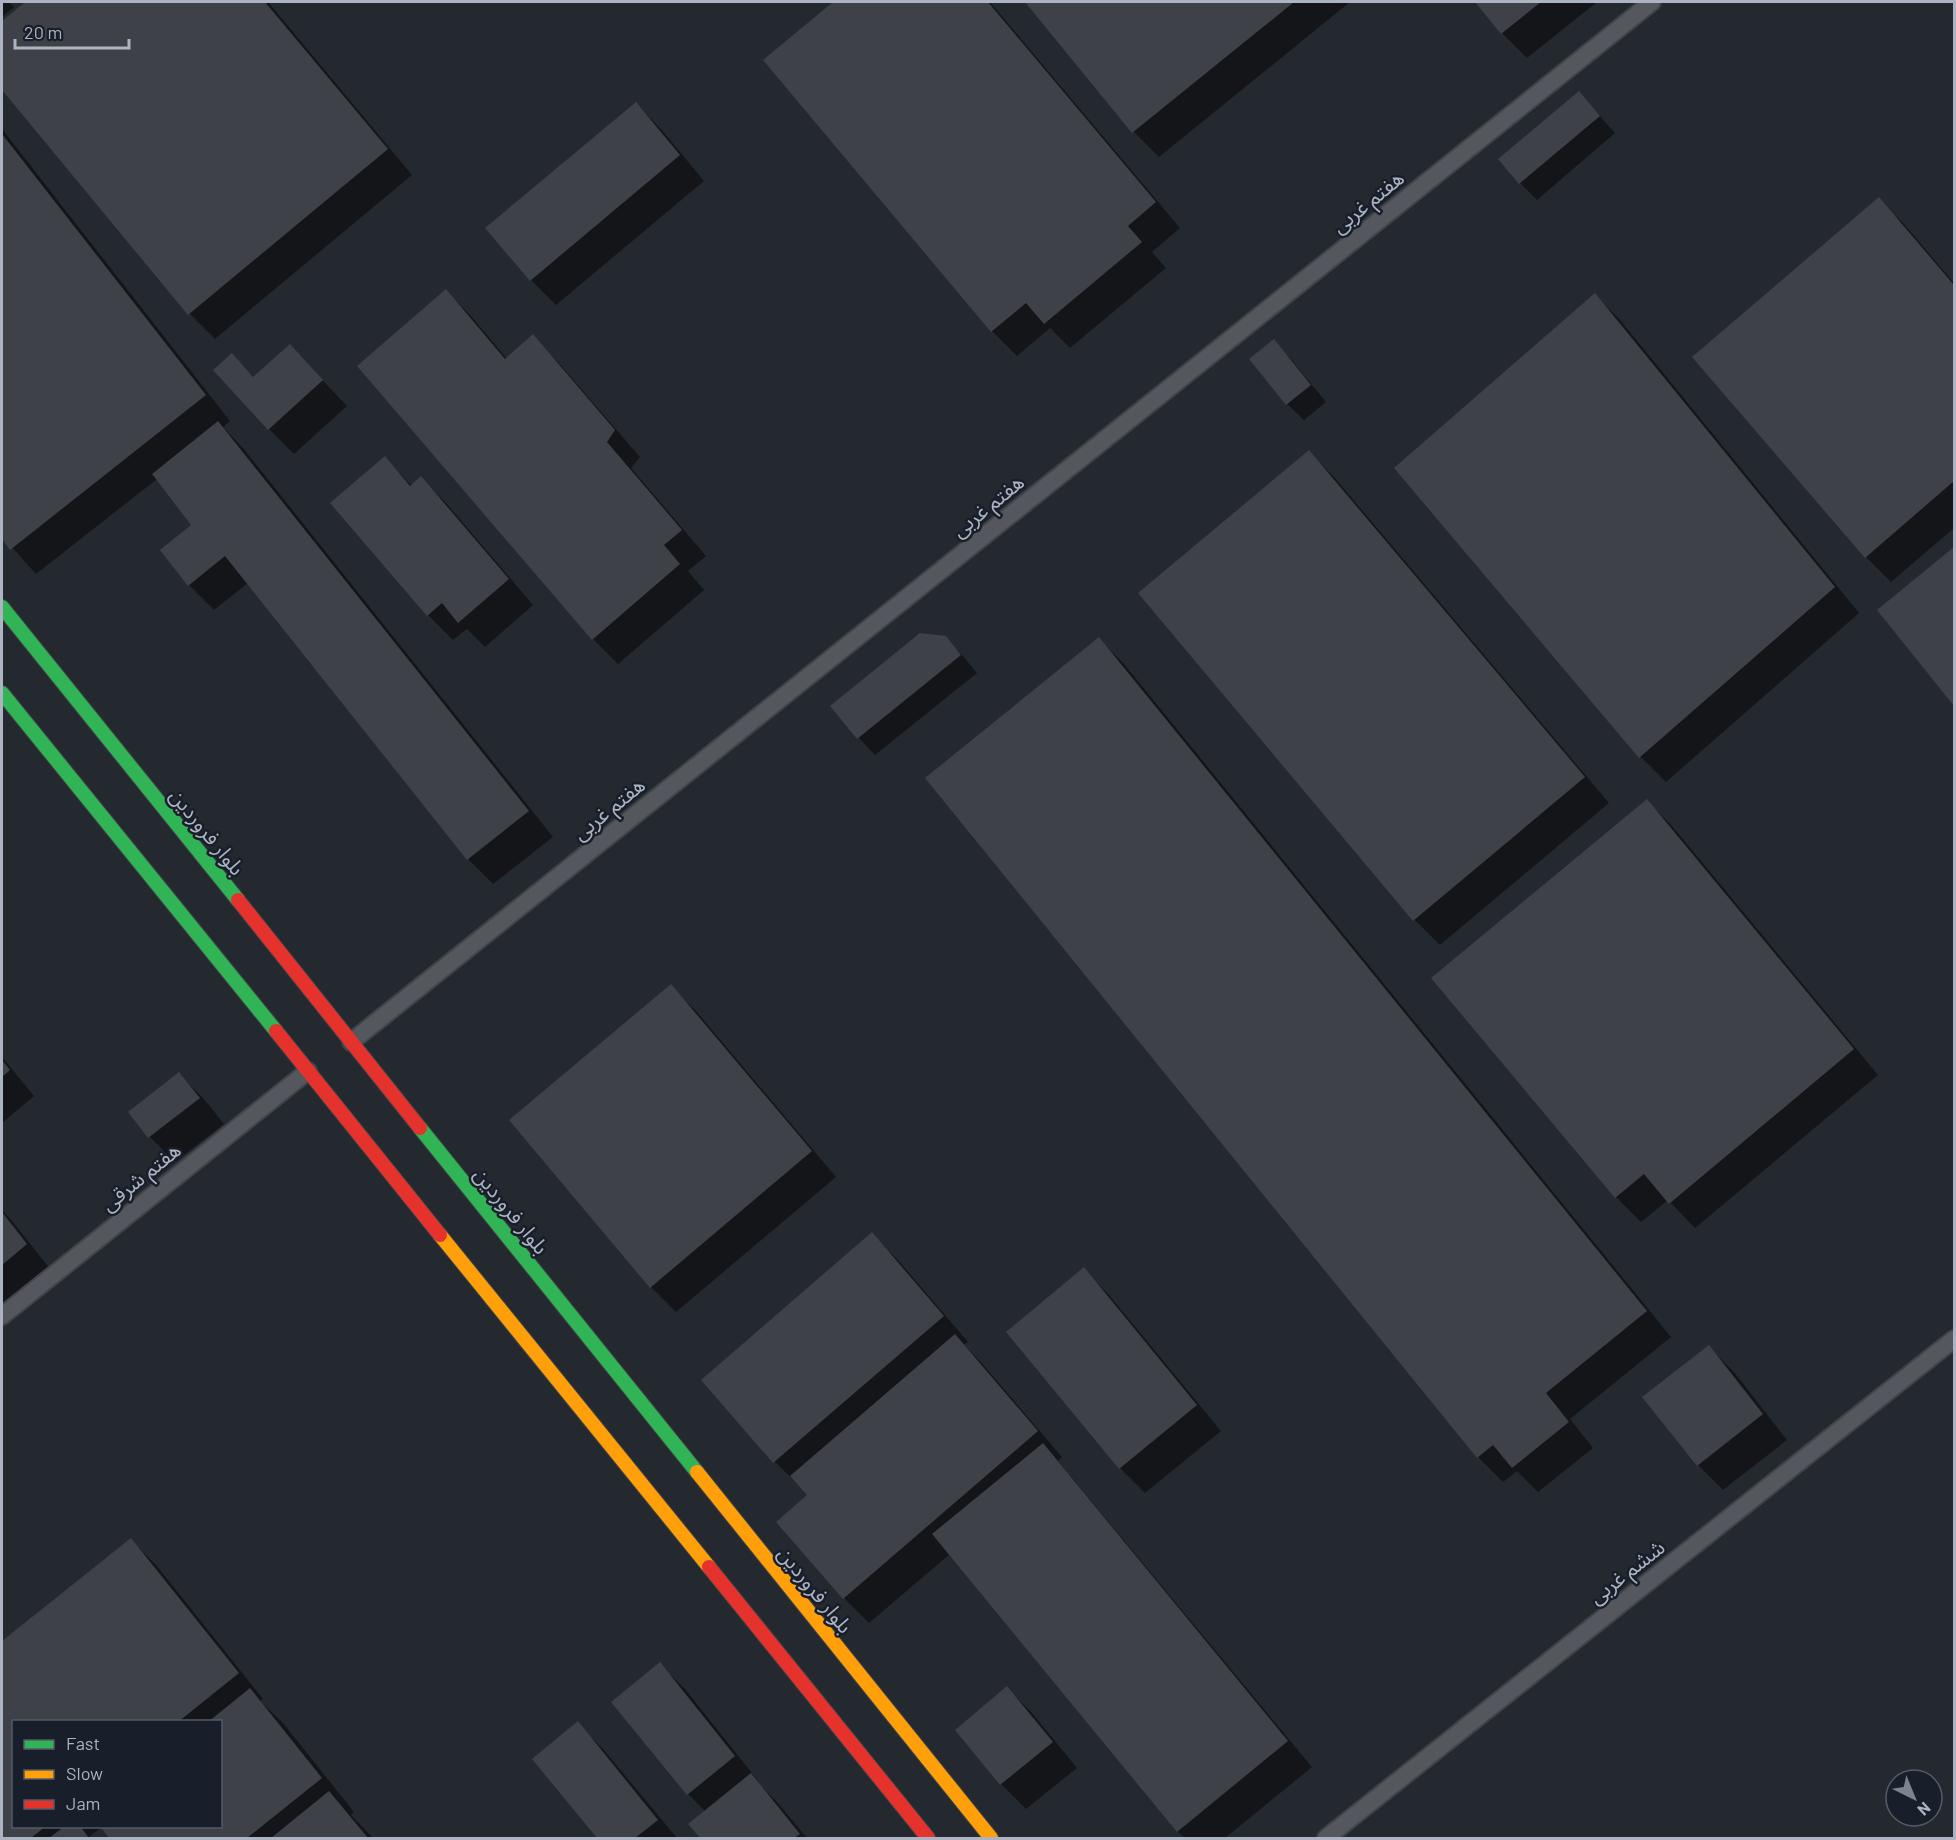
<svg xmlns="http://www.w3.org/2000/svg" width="1956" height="1840" viewBox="0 0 1956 1840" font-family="Barlow,'Noto Sans Arabic',sans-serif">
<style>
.shadow{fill:#0007;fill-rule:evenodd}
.building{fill:#3e4248}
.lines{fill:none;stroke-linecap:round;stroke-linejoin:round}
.lane-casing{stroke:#404348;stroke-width:20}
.fast-casing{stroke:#404348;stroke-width:16}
.slow-casing{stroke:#404348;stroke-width:16}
.jam-casing{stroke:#404348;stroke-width:16}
.lane{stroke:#54575e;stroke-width:16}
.fast{stroke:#30b455;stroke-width:14}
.slow{stroke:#ff9f0a;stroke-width:14}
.jam{stroke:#e5322d;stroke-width:14}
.labels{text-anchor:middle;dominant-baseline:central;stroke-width:5;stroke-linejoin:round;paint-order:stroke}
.street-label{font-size:21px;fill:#acb4c2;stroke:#181f2a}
</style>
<rect width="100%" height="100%" fill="#24292f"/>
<g class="shadow">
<path d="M2 2H9L14 7 2 17Z"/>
<path d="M27 2H268L412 175 215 339 190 314 2 88V23Z"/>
<path d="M835 2H990L1180 228 1152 252 1166 268 1070 348 1050 328 1017 356 992 331 765 60Z"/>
<path d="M1027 2H1350L1159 157 1134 132Z"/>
<path d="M1477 2H1597L1527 58 1502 33Z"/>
<path d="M1579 93 1615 133 1537 200 1520 183Z"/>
<path d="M636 104 661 129 704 181 556 305 531 280Z"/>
<path d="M2 129 230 421 223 427 243 448 553 837 493 884 468 859 248 583 214 610 189 585 194 525 157 479 36 574 2 536Z"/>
<path d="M1878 199 1904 224 1954 283V528L1891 582 1866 557Z"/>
<path d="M446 291 471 316 507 359 533 337 558 362 640 457 631 468 706 556 688 571 704 590 618 664 593 639Z"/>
<path d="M1595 295 1620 320 1859 613 1666 782 1641 757 1396 469Z"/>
<path d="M1273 341 1290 358 1326 402 1304 420 1287 404Z"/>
<path d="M290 346 347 406 294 454 269 429 231 355 254 378Z"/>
<path d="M1309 452 1334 477 1609 803 1440 945 1415 920 1141 594Z"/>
<path d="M385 458 412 486 421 478 446 503 533 605 485 647 467 629 453 640 428 615 332 503Z"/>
<path d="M1954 549V704L1879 610Z"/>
<path d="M945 637 962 655 977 673 875 755 859 738 832 706Z"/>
<path d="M1099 639 1124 664 1671 1337 1570 1419 1593 1448 1538 1492 1517 1471 1503 1482 1478 1457Z"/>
<path d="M1647 801 1672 826 1878 1075 1695 1228 1668 1200 1641 1222 1616 1197 1433 978Z"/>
<path d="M670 986 696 1011 836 1177 676 1312 651 1287Z"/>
<path d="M2 1057 34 1096 2 1123Z"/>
<path d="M179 1074 204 1099 224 1124 175 1162 150 1137 130 1112Z"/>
<path d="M2 1210 12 1221 51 1270 2 1309Z"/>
<path d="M871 1234 897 1259 968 1342 964 1345 980 1361 1062 1457 1058 1461 1312 1767 1225 1838H1185L1178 1832 950 1554 869 1623 844 1598 778 1522 809 1495 775 1462 703 1380Z"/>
<path d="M1084 1269 1109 1295 1221 1431 1145 1493 1120 1468Z"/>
<path d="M1709 1347 1734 1372 1787 1440 1723 1490 1698 1465 1644 1397Z"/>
<path d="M131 1540 156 1565 263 1699 260 1701 283 1723 354 1812 351 1815 373 1838H111L102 1827 89 1837 91 1838H2V1643ZM14 1722H220V1826H14Z"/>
<path d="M659 1664 685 1689 759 1782 758 1783 776 1801 807 1838H702L691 1825 706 1812 688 1794 613 1702Z"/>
<path d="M1007 1688 1032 1713 1077 1768 1026 1809 1001 1784 957 1730Z"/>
<path d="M578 1724 603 1749 677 1838H599L534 1760Z"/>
</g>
<g class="building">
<path d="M25 2H265L388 149 188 315 2 90V21Z"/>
<path d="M833 2H988L1156 202 1128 226 1142 242 1044 324 1026 303 991 332 763 60Z"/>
<path d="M1025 2H1294L1132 133Z"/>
<path d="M1475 2H1541L1501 34Z"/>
<path d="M1579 91 1600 116 1519 184 1498 159Z"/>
<path d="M636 102 680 155 530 281 485 228Z"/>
<path d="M2 134 206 395 10 550 2 539Z"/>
<path d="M1879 197 1954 285V481L1865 558 1692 357Z"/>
<path d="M446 289 505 359 533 334 615 430 607 442 682 530 664 545 680 564 592 640 357 366Z"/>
<path d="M1595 293 1835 587 1639 758 1394 468Z"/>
<path d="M1274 339 1311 385 1286 405 1249 359Z"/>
<path d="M290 344 323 380 268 430 213 370 232 353 253 377Z"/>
<path d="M218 421 529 811 467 860 225 556 188 586 160 550 191 525 152 474Z"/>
<path d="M1309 450 1585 777 1413 921 1138 593Z"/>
<path d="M385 456 410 486 421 476 509 579 458 623 442 603 427 616 330 503Z"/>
<path d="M1954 547V706L1877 610Z"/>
<path d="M920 633 946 636 961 655 857 739 830 706Z"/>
<path d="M1099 637 1647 1311 1546 1393 1569 1422 1512 1468 1493 1445 1477 1458 925 778Z"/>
<path d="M1647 799 1854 1049 1669 1204 1644 1174 1615 1198 1431 978Z"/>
<path d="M671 984 812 1151 650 1288 509 1120Z"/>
<path d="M2 1060 10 1070 2 1077Z"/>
<path d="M179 1072 200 1098 148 1138 128 1112Z"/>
<path d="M2 1212 27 1244 2 1265Z"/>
<path d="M872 1232 944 1316 773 1463 701 1380Z"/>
<path d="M1084 1267 1197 1405 1119 1469 1006 1332Z"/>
<path d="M955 1334 1038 1431 843 1599 776 1522 807 1495 790 1476Z"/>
<path d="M1709 1345 1763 1414 1697 1466 1642 1397Z"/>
<path d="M1043 1443 1288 1741 1177 1832 932 1534Z"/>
<path d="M131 1538 239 1673 178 1722H14V1826H46L31 1838H2V1641Z"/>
<path d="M660 1662 735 1756 687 1795 611 1702Z"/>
<path d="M1007 1686 1053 1742 1000 1785 955 1730Z"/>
<path d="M250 1688 322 1778 247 1838H109L100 1826H220V1722H208Z"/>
<path d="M578 1721 658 1820 635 1838H597L532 1759Z"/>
<path d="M751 1773 800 1834 794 1838H700L688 1824Z"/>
<path d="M329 1791 368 1838H271Z"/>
<path d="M65 1826H80L89 1838H49Z"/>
</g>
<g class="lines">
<g class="lane-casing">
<g id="lane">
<path d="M351 1042 1652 2"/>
<path d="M2 1316 308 1071"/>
<path d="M1326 1838 1954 1339"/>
</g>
</g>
<g class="fast-casing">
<g id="fast">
<path d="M2 607 238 900"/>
<path d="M2 693 276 1031"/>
<path d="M420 1128 697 1472"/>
</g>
</g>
<g class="slow-casing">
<g id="slow">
<path d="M440 1235 709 1567"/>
<path d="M697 1472 991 1838"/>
</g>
</g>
<g class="jam-casing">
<g id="jam">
<path d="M238 900 420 1128"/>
<path d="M276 1031 440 1235"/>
<path d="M709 1567 928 1838"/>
</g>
</g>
<use href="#lane" class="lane"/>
<use href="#fast" class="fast"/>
<use href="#slow" class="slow"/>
<use href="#jam" class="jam"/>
</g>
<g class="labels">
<g class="street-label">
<text transform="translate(1367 201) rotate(-39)">هفتم غربی</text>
<text transform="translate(987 505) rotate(-39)">هفتم غربی</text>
<text transform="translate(608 808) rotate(-39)">هفتم غربی</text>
<text transform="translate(208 831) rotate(51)">بلوار فروردین</text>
<text transform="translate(140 1176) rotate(-39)">هفتم شرقی</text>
<text transform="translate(512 1210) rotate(51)">بلوار فروردین</text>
<text transform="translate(1626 1571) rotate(-38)">ششم غربی</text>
<text transform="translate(816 1589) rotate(51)">بلوار فروردین</text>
</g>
</g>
<rect width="1956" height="1840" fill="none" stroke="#acb4c2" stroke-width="6"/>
<rect x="12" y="1720" width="210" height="108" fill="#181f2a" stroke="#535b67" stroke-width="1.5"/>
<rect x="24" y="1740" width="30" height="9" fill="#30b455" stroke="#535b67" stroke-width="1.5"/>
<text x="66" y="1750" font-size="18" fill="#acb4c2">Fast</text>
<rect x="24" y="1770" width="30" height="9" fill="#ff9f0a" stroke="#535b67" stroke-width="1.5"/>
<text x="66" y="1780" font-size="18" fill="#acb4c2">Slow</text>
<rect x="24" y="1800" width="30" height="9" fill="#e5322d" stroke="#535b67" stroke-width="1.5"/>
<text x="66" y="1810" font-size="18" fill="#acb4c2">Jam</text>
<g transform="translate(1914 1798) rotate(137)"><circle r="28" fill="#181f2a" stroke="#535b67" stroke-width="1.5"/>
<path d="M0-4.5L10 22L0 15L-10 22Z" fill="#7c838f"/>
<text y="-9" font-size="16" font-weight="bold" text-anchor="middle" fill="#acb4c2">N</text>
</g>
<path d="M15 39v9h114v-9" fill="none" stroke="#acb4c2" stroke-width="3"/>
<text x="24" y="39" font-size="18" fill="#acb4c2" stroke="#181f2a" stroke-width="4.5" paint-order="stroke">20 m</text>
</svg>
